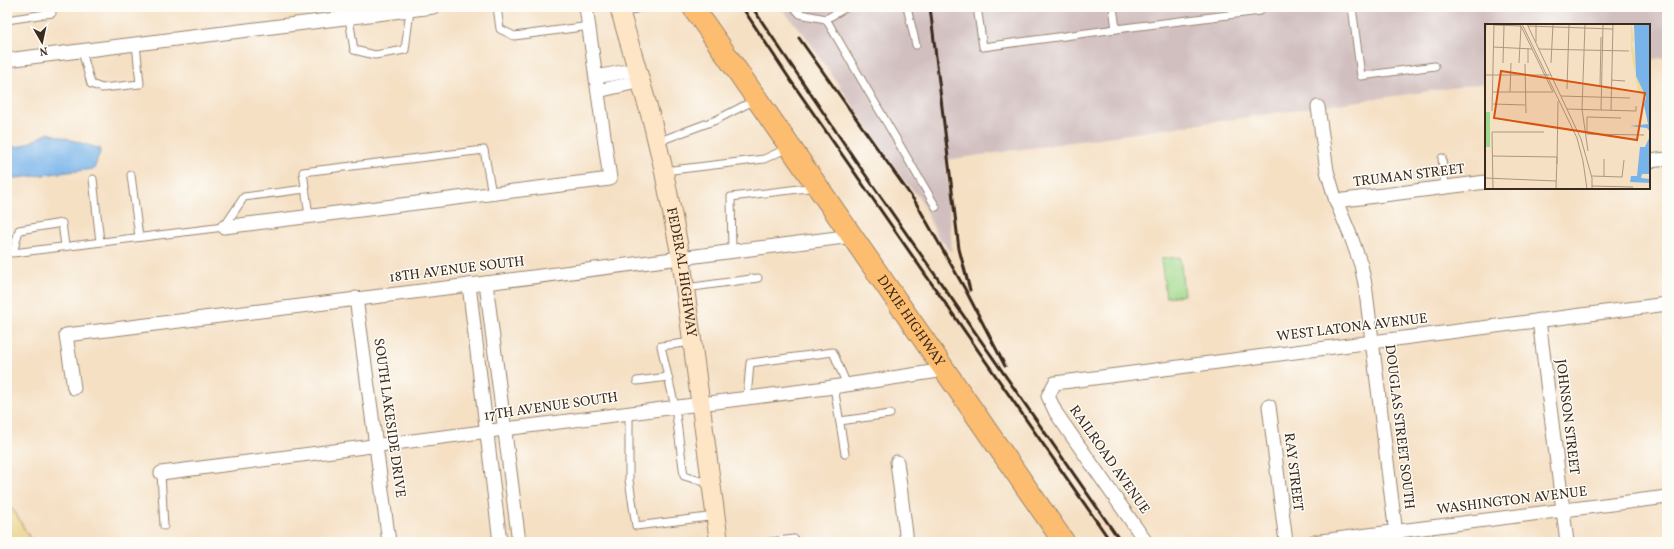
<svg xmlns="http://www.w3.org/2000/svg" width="1674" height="549" viewBox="0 0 1674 549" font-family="Vollkorn,serif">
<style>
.industrial{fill:#d1bfbf}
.green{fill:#a0d98c;stroke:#6e8255}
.sand{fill:#eeda9e;stroke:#94825e}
.water{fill:#78b4e9;stroke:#5a6f84}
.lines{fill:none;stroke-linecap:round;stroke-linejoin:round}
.lane-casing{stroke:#988571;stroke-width:9}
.street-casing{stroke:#988571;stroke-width:15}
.secondary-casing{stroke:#988571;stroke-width:20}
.primary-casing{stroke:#988571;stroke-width:23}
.lane{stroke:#fff;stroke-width:7}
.street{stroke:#fff;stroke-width:13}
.secondary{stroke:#fee5c5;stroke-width:18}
.primary{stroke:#fcbd6f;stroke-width:21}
.rail{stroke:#3b2a1e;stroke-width:3}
.labels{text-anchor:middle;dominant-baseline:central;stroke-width:3;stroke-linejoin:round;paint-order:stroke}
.street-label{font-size:14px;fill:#3b2a1e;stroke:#fdfcf7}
.inset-road{fill:none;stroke:#ab9782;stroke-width:1}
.view{fill:#d7540e;fill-opacity:0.15;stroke:#d7540e;stroke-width:2}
.inset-edge{fill:none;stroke:#3b2a1e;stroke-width:2}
</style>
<rect width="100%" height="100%" fill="#fdfcf7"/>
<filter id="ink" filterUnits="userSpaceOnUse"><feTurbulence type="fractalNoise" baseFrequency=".025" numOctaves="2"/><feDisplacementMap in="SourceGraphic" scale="8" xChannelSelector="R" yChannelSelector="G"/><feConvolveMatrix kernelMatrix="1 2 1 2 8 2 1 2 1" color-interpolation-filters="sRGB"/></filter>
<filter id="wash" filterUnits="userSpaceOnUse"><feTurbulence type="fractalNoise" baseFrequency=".012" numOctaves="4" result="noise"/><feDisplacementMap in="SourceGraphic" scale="16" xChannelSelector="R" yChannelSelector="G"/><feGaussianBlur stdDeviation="0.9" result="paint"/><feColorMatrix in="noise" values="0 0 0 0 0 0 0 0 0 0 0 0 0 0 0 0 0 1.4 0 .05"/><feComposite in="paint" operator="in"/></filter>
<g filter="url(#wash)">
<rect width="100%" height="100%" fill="#f5e0c4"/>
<path class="industrial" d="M780 7H1667V57L1649 60V25H1486V83L946 160 952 252 937 236 921 200 902 178 804 34Z"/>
<path class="green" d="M1180 257 1184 295 1166 297 1161 259Z"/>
<path class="sand" d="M13 509 32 542H7V510Z"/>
<path class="water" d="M49 133 101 149 94 169 7 179V148L22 146Z"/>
</g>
<g filter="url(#ink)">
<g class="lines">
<g class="lane-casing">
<g id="lane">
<path d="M497 7 500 29 514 36 590 26"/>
<path d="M794 7 800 14 826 19 847 7"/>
<path d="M907 7 916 45"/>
<path d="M977 7 983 47 1116 29"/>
<path d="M1113 7 1116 29 1260 11"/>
<path d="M1352 7 1361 76 1435 66"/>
<path d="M622 14 641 7"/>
<path d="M349 18 354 50 375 55 405 50 410 10"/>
<path d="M826 19 936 207"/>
<path d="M7 20 52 13 51 7"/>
<path d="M82 51 91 84 102 88 140 84 136 44"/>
<path d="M657 142 716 120 755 100"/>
<path d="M1442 158 1445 187"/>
<path d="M664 171 764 159 788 148"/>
<path d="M131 175 139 237"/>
<path d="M93 179 100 242"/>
<path d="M309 216 303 172 484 150 492 194"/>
<path d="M65 246 62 223 19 230 13 253 224 227 244 197 305 189"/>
<path d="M732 251 731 197 816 187"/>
<path d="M686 288 758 278"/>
<path d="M693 342 661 346 675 407 684 476 711 484"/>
<path d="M637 381 668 377"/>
<path d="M834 387 845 454"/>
<path d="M747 398 750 363 833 352 847 385"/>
<path d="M629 413V480L636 526 716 516"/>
<path d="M840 421 890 414"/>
<path d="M161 473 164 526"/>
<path d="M770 542 794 539"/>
</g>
</g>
<g class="street-casing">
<g id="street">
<path d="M7 60 433 7"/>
<path d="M596 77 638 69"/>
<path d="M598 91 641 81"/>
<path d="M1318 107 1327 171 1336 201 1351 237 1361 265 1365 284 1397 542"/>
<path d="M1649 161 1667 159"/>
<path d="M1336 201 1486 182"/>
<path d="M224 227 610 179 586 7"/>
<path d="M486 283 519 542"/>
<path d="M469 285 500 542"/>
<path d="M356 298 389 542"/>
<path d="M1539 320 1567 542"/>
<path d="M74 388 66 335 486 283 852 236"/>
<path d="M1269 406 1286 542"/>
<path d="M897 462 907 542"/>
<path d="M161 473 826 388 945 370"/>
<path d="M1146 542 1056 413 1048 396 1055 383 1667 304"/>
<path d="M1313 542 1667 497"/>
</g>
</g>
<g class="secondary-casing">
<g id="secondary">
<path id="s1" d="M619 7 652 121 663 167 681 258 719 542"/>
</g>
</g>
<g class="primary-casing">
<g id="primary">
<path id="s2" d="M693 7 1064 542"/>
</g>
</g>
<use href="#lane" class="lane"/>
<use href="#street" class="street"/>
<use href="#secondary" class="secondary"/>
<use href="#primary" class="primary"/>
<g class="rail">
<path d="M742 7 791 81 1111 542"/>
<path d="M752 7 860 167 1121 542"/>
<path d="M930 7 959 249 970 290"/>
<path d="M799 38 916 203 965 289 1005 366"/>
</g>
</g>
</g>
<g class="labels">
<g class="street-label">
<text transform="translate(1409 176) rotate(-7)">TRUMAN STREET</text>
<text transform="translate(457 270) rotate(-7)">18TH AVENUE SOUTH</text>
<text stroke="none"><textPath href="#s1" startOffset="273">FEDERAL HIGHWAY</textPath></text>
<text stroke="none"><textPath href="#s2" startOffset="382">DIXIE HIGHWAY</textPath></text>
<text transform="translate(1352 328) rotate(-7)">WEST LATONA AVENUE</text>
<text transform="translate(551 407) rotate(-8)">17TH AVENUE SOUTH</text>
<text transform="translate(1567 417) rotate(83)">JOHNSON STREET</text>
<text transform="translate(389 418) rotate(82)">SOUTH LAKESIDE DRIVE</text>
<text transform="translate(1399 427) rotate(83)">DOUGLAS STREET SOUTH</text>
<text transform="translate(1109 460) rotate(55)">RAILROAD AVENUE</text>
<text transform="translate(1293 472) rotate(83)">RAY STREET</text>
<text transform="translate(1512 501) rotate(-7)">WASHINGTON AVENUE</text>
</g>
</g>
<g transform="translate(1485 24)">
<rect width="165" height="165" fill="#f5e0c4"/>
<path d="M0 88H5V123H0Z" fill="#a0d98c"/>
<path d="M146 0 149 15 147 20 151 31 150 50 161 73 153 67 151 57 146 27Z" fill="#eeda9e"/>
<path d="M149 0H165V108L162 104 145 102 163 100 159 81 161 73 151 52ZM165 112V150H157L156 154 165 155V159L145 158 146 152H152L155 123H160Z" fill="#78b4e9"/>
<path class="inset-road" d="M37 0 92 114 98 137 102 165M42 0 96 115 107 154V165M100 0 97 85 103 127M9 1 36 2 34 39M43 2 128 5M0 15 1 0M51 18V0M8 23 47 25M54 25 144 27M18 39 19 1M43 39V24M66 39 68 0M40 40 41 89M0 51H66M126 56 140 57M115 62 116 13M82 65 84 0M8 68H68L35 0M25 68 26 39M76 72 145 74M8 80 40 81M82 85 151 87V82M116 86 118 0M126 86 128 0M7 87 9 0M136 94 102 93V110L159 111M7 132 72 133M72 140 73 77M107 152 137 153 139 136M119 152V135M0 154 71 157M107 162 148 163M8 165 7 108H59M71 165 72 133"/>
<path class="view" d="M16 47 160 69 152 116 9 94Z"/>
<rect width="165" height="165" class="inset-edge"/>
</g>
<rect width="1674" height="549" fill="none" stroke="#fdfcf7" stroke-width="24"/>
<g transform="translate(42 42) rotate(171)" stroke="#fdfcf7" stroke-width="3" paint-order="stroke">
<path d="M0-3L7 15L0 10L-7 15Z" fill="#3b2a1e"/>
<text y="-6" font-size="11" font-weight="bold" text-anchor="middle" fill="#3b2a1e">N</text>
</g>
</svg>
